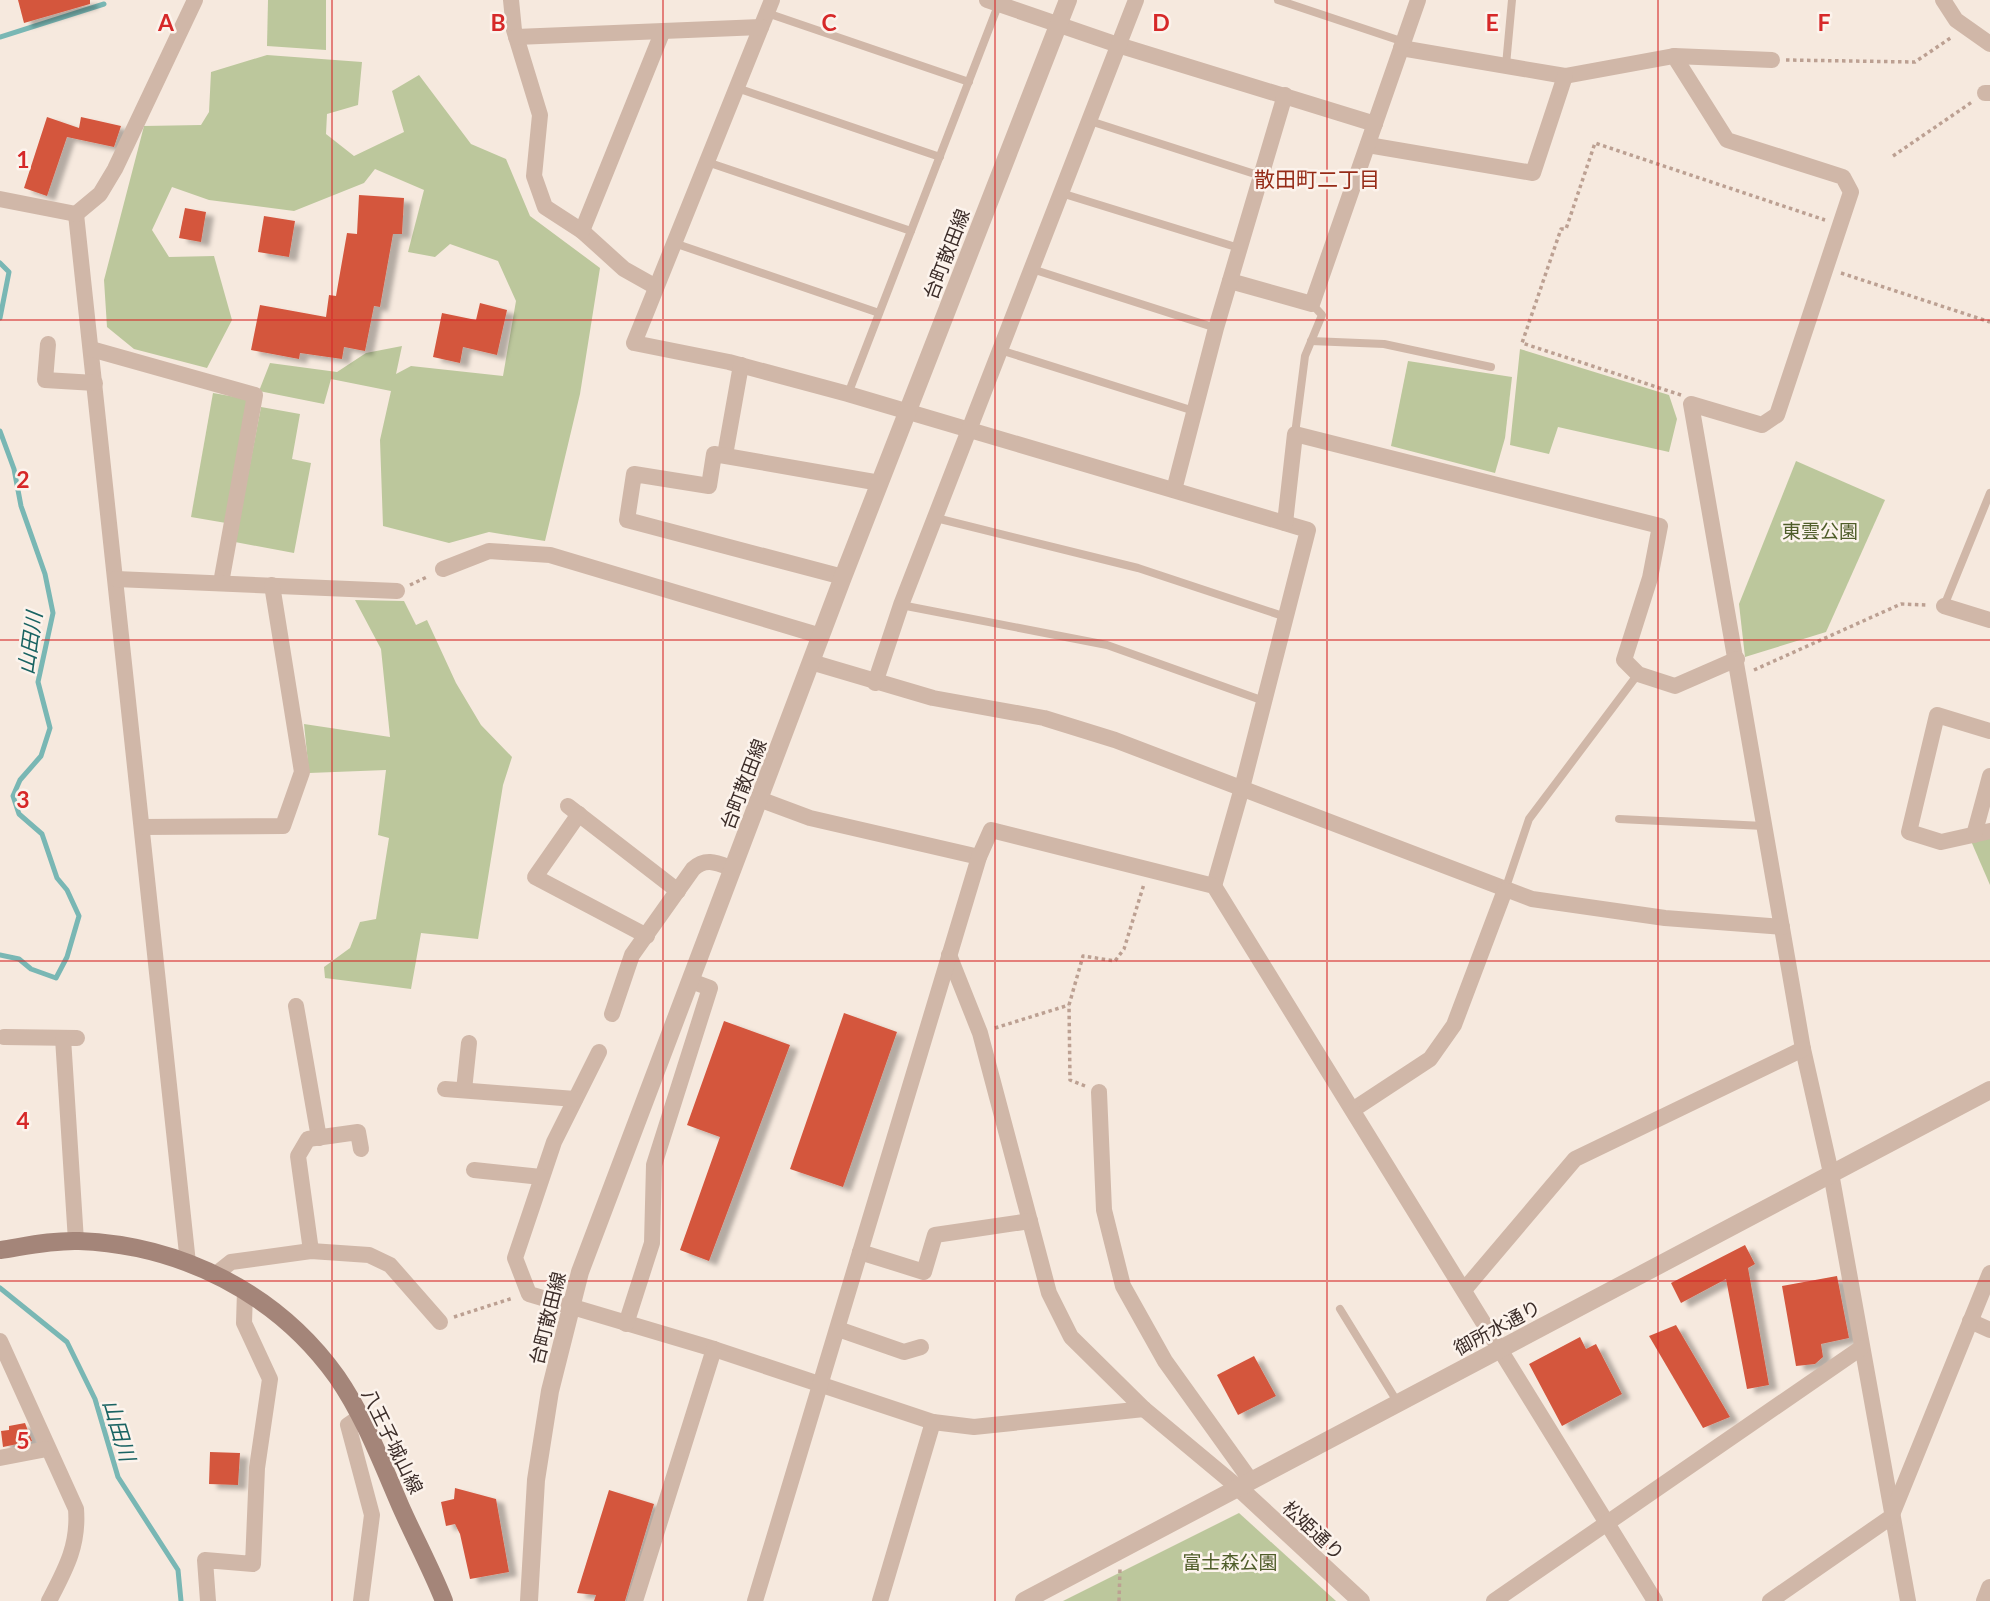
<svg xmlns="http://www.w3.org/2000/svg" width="1990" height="1601" viewBox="0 0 1990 1601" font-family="Lato,'Noto Sans JP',sans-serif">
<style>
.green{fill:#bcc79c}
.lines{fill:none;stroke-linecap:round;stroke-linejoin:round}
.stream{stroke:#79b7b4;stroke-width:5}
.building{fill:#d4563e;filter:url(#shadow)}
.path{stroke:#bca092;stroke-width:3.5;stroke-dasharray:3.5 3.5;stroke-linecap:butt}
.service{stroke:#d0b7a8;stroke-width:8}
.minor{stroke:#d0b7a8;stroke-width:16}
.tertiary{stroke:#d0b7a8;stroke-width:18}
.secondary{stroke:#a48579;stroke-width:18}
.grid{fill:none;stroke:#d62828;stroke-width:2;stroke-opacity:0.55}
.labels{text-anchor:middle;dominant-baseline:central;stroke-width:5;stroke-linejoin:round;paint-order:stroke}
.street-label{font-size:19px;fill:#3c2d29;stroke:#fcf3ec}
.park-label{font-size:19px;fill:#4f5d29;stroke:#fcf3ec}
.neighbourhood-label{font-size:21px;fill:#952b17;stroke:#fcf3ec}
.water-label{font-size:21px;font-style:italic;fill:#196362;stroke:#fcf3ec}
.grid-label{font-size:23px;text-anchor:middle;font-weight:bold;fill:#d62828;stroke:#fcf3ec;stroke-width:5;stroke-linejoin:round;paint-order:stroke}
</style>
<defs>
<filter id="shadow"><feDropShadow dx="8" dy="4.5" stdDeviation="2" flood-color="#0004"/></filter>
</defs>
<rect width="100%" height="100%" fill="#f6e9de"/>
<g class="green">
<path d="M268 0H326V50L267 46Z"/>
<path d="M267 55 362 62 358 105 327 114 326 134 354 156 404 132 392 91 419 75 471 144 506 159 530 216 600 268 580 394 545 541 489 532 449 543 383 526 380 440 391 391 331 379 324 404 259 391 270 363 337 372 366 353 402 346 396 374 411 366 503 376 516 301 498 261 450 244 435 257 408 252 424 190 375 169 364 183 294 211 209 200 172 187 152 230 169 257 214 256 232 320 207 368 134 349 107 327 104 280 144 126 201 125 209 112 211 72Z"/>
<path d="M1520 349 1669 395 1677 419 1669 452 1558 427 1549 454 1510 445Z"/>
<path d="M1408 361 1512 377 1505 438 1495 473 1391 446Z"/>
<path d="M213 393 247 399 226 523 191 517Z"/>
<path d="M261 407 300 414 292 459 311 463 294 553 235 542Z"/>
<path d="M1796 461 1885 500 1826 632 1745 657 1739 604Z"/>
<path d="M355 600 404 601 416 625 427 620 456 683 481 725 512 757 503 785 478 939 421 933 411 989 325 978 324 967 350 948 360 922 376 919 389 838 378 835 386 770 309 773 304 724 390 737 381 649Z"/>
<path d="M1990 837V885L1971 841Z"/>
<path d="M1239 1513 1336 1601H1063Z"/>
</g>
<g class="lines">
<g class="stream">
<path d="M0 37 104 4"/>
<path d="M0 263 9 272 0 318"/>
<path d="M0 431 14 469 21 506 45 574 53 613 38 682 50 728 41 756 20 780 13 796 19 814 42 834 57 878 67 890 79 916 67 957 56 978 31 969 19 959 0 955"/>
<path d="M0 1288 67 1342 95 1399 118 1477 178 1570 181 1601"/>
</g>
</g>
<g class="building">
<path d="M18 0H90V4L24 23Z"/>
<path d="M47 117 79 128 81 117 121 126 114 147 67 137 47 196 24 188Z"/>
<path d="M359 195 404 198 402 234H393L380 307 374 306 365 351 344 347 342 359 300 353 299 359 251 350 260 305 326 317 329 295 336 296 347 233 357 234Z"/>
<path d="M185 208 206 212 201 242 179 238Z"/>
<path d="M264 216 295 221 289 257 258 252Z"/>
<path d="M480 303 507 310 497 355 463 347 460 363 433 357 442 313 476 320Z"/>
<path d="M844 1013 897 1032 843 1187 790 1169Z"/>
<path d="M724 1021 790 1045 709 1261 680 1250 720 1137 687 1125Z"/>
<path d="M1745 1245 1755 1264 1748 1268 1769 1385 1747 1389 1726 1279 1681 1303 1671 1283Z"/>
<path d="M1837 1276 1849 1338 1821 1344 1823 1357 1815 1364 1796 1366 1782 1286Z"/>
<path d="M1676 1325 1730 1417 1703 1428 1649 1336Z"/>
<path d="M1580 1337 1586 1349 1596 1344 1622 1394 1562 1426 1529 1364Z"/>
<path d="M1254 1356 1276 1396 1238 1415 1217 1375Z"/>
<path d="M25 1423 32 1441 3 1447 1 1431 9 1430V1426Z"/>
<path d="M210 1452 240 1453 238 1485 209 1484Z"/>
<path d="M455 1488 496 1499 509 1572 470 1579 460 1534 455 1524 446 1526 441 1502 454 1499Z"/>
<path d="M609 1490 654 1504 625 1601H594L596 1595 577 1593Z"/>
</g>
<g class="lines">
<g class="path">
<path d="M1786 60 1915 62 1952 37"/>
<path d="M1893 156 1972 102"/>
<path d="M1841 273 1990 322"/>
<path d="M1681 395 1522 343 1561 229H1566L1595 143 1825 220"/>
<path d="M410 585 429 576"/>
<path d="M1754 670 1901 604 1928 605"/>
<path d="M995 1028 1069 1005"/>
<path d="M1085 1086 1070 1080 1069 1005 1083 956 1115 961 1124 949 1144 884"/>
<path d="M454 1317 513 1298"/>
<path d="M1119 1601 1120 1569"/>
</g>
<g class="service">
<path d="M1278 0 1404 42"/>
<path d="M767 13 969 82"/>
<path d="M1506 65 1512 0"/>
<path d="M737 88 940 157"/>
<path d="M1090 121 1261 176"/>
<path d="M707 162 911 231"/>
<path d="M1061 193 1239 248"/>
<path d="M674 243 879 313"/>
<path d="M1032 269 1216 328"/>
<path d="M1311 341 1384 344 1491 367"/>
<path d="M1000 350 1194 411"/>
<path d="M848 394 999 3"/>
<path d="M1295 434 1305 356 1322 315 1312 304"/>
<path d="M936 518 1138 568 1286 617"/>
<path d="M901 605 1107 645 1264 701"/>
<path d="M1944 606 1990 493"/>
<path d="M1619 819 1764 826"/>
<path d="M1505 890 1529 819 1638 674"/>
<path d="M1340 1309 1398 1403"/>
</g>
<g class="minor">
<path d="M511 0 514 30 540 115 534 176 545 207 582 231 624 269 656 287"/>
<path d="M772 0 634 343 729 362 848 394 1308 530 1242 788 1214 886"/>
<path d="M987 0 1118 45 1375 124"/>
<path d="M1943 0 1956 20 1990 44"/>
<path d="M516 37 761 27"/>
<path d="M1401 48 1565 76 1674 56 1727 140 1843 177 1851 192 1777 415 1762 425 1691 404 1803 1049 1831 1173 1908 1601"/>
<path d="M1674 56 1772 60"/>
<path d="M1985 93H1990"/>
<path d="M1368 145 1533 173 1565 76"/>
<path d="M0 199 76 214"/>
<path d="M76 214 188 1263"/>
<path d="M76 214 100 194 115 169 195 0"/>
<path d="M582 231 662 33"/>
<path d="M1230 281 1312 304 1418 0"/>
<path d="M48 344 45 380 95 383"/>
<path d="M91 349 255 395 221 583"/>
<path d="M725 455 741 365"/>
<path d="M1174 490 1216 328 1285 95"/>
<path d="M1285 523 1295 434 1660 526 1650 578 1624 660 1638 674 1675 686 1737 659"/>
<path d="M443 569 489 551 550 555 821 636"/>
<path d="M843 577 627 520 634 474 709 486 714 454 880 483"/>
<path d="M116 579 397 591"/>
<path d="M1944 606 1990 620"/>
<path d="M811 662 933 698 1044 718 1115 740 1532 899 1665 918 1782 927"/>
<path d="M875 683 901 605 1136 0"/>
<path d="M1990 731 1937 715 1909 832 1941 842 1990 831"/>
<path d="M759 799 810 818 979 857"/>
<path d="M568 806 678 891"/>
<path d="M579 814 535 877 647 936"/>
<path d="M143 827 283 826 302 772 272 585"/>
<path d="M1974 835 1990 776"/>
<path d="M949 955 980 1033 1049 1293 1071 1337 1144 1409 1240 1489"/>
<path d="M296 1006 319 1138"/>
<path d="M612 1014 632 955 693 869C706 857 717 863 733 869"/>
<path d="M4 1037 77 1038"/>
<path d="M63 1038 76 1241"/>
<path d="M599 1052 554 1142 515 1258 529 1294 714 1349 933 1422 974 1427 1144 1409"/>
<path d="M445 1089 575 1099"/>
<path d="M464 1090 469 1043"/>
<path d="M1099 1092 1104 1210 1123 1286 1165 1361 1251 1481"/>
<path d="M1354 1109 1430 1059 1454 1025 1505 890"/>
<path d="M474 1170 541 1177"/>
<path d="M311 1251 298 1156 308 1139 358 1132 361 1149"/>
<path d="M860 1252 924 1272 935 1235 1030 1221"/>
<path d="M216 1274 231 1262 311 1251 369 1255 390 1265 440 1322"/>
<path d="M1464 1290 1575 1159 1803 1049"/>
<path d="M1970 1321 1990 1330"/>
<path d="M626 1324 652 1243 654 1165 710 988 691 981"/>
<path d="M838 1329 904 1352 921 1347"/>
<path d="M0 1341 76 1509C79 1546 65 1570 49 1601"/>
<path d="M361 1416 348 1425 372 1515 361 1601"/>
<path d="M0 1458 47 1449"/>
<path d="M208 1601 205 1560 253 1564 257 1468 270 1379 244 1323 245 1291"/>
<path d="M635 1601 714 1349"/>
<path d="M755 1601 979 857 991 830 1214 886 1655 1601"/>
<path d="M880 1601 933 1422"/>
<path d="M1494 1601 1861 1348"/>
<path d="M1770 1601 1891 1517 1990 1273"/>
</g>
<g class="tertiary">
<path d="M1240 1489 1361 1601"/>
<path d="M529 1601 536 1480 550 1391 580 1272 843 577 1068 0"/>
<path d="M1024 1601 1990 1090"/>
<path d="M1985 1601 1990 1588"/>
</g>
<path class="secondary" d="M0 1250C26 1246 53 1240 79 1241 181 1245 277 1293 337 1377 364 1416 381 1461 400 1505 414 1537 431 1568 444 1601"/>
</g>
<path class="grid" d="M332 0V1601M663 0V1601M995 0V1601M1327 0V1601M1658 0V1601M0 320H1990M0 640H1990M0 961H1990M0 1281H1990"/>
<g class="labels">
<g class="street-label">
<text transform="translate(946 254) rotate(-69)">台町散田線</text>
<text transform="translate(743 784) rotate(-69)">台町散田線</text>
<text transform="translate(547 1318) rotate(-76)">台町散田線</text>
<text transform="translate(1497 1327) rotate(-28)">御所水通り</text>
<text transform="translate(393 1441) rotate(64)">八王子城山線</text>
<text transform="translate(1314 1530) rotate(43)">松姫通り</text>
</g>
<g class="park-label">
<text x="1820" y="530">東雲公園</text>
<text x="1230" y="1561">富士森公園</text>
</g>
<g class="neighbourhood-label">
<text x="1317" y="178">散田町二丁目</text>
</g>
<g class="water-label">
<text transform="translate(29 643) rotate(-82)">山田川</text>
<text transform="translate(120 1430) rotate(73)">山田川</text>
</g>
</g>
<g class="grid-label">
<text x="166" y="31">A</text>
<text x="498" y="31">B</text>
<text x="829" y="31">C</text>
<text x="1161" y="31">D</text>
<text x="1492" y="31">E</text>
<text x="1824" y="31">F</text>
<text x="23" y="168">1</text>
<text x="23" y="488">2</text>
<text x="23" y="808">3</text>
<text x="23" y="1129">4</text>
<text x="23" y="1449">5</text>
</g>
</svg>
